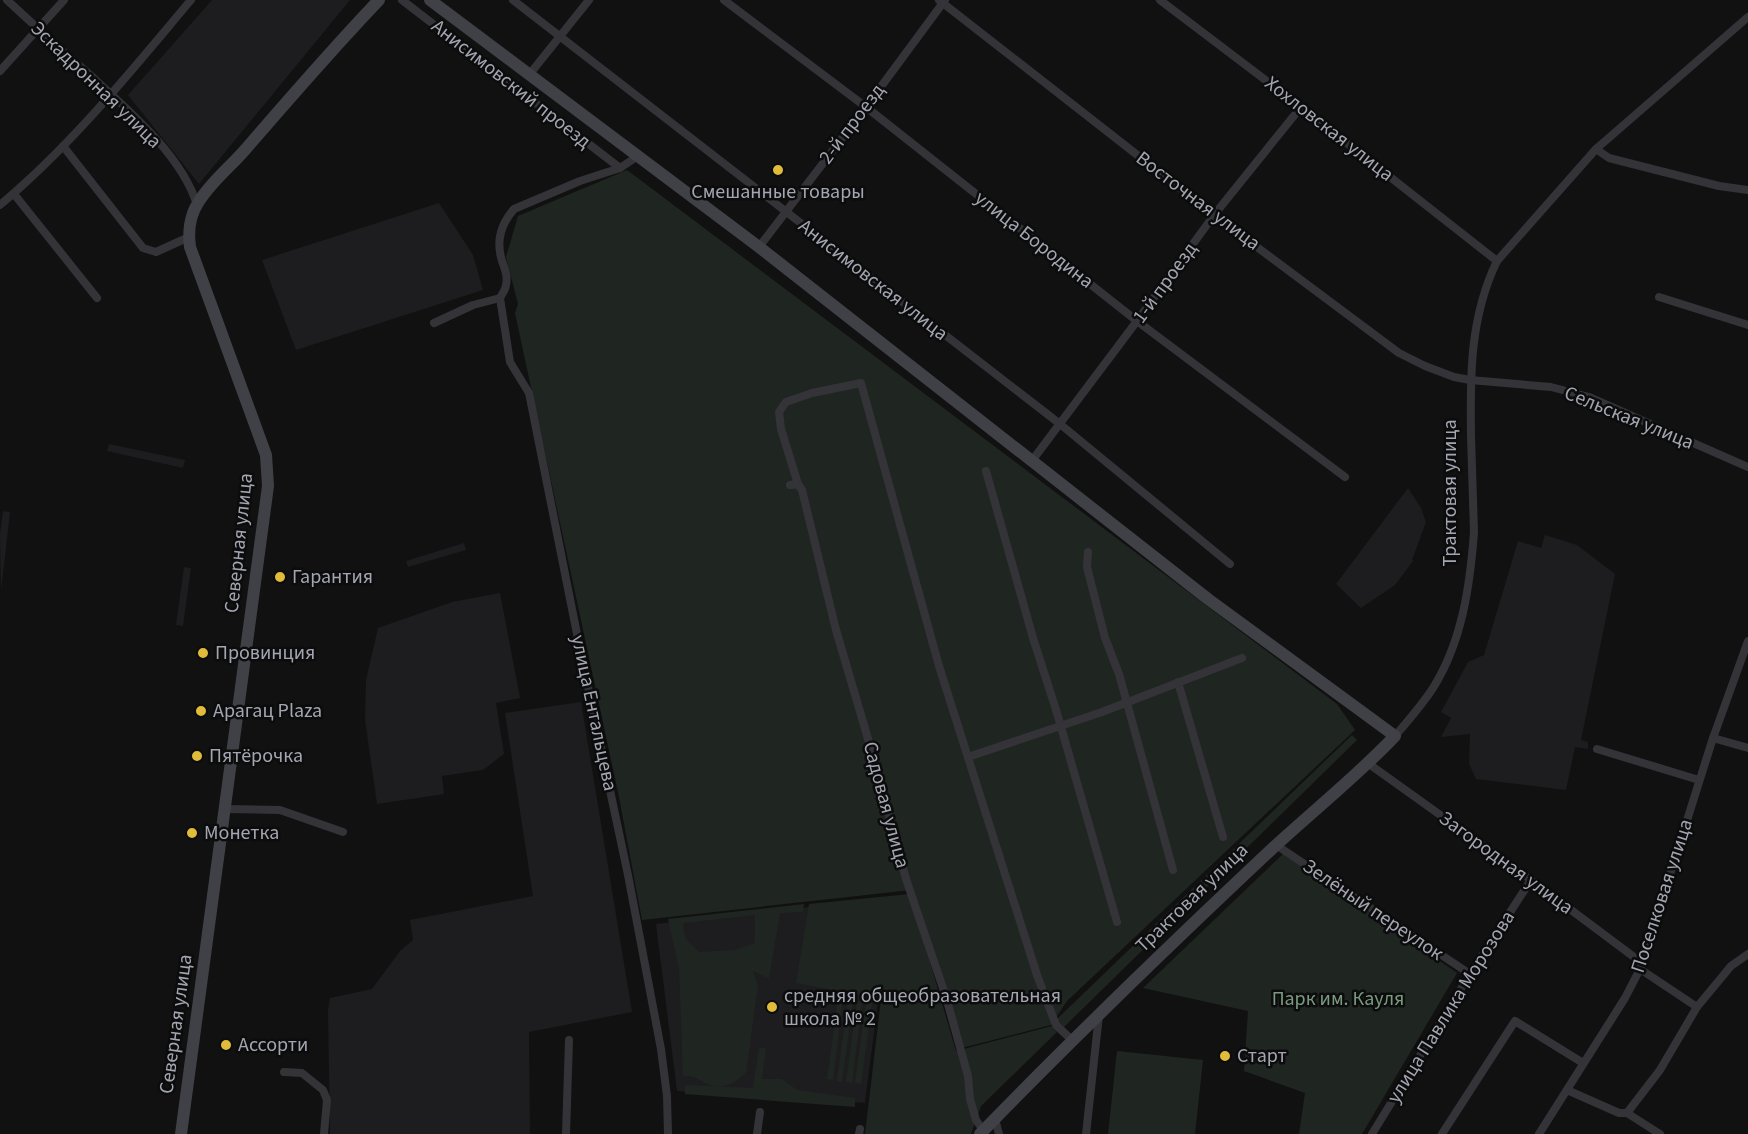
<svg xmlns="http://www.w3.org/2000/svg" width="1748" height="1134" viewBox="0 0 1748 1134" font-family="'Source Sans 3',sans-serif">
<style>
.built{fill:#1d1d1f}
.green{fill:#1f2621;fill-rule:evenodd}
.lines{fill:none;stroke-linecap:round;stroke-linejoin:round}
.street{stroke:#343438;stroke-width:8}
.secondary{stroke:#404146;stroke-width:12}
.poi-dot{fill:#e0bc3a;stroke:#0c0c0d;stroke-width:2}
.labels{text-anchor:middle;dominant-baseline:central;stroke-width:5;stroke-linejoin:round;paint-order:stroke}
.street-label{font-size:20px;fill:#a3a6b1;stroke:#0c0c0d}
.poi-label{font-size:20px;fill:#a3a6b1;stroke:#0c0c0d;text-anchor:start}
.park-label{font-size:20px;fill:#7b9b81;stroke:#0c0c0d}
</style>
<rect width="100%" height="100%" fill="#111112"/>
<g class="built">
<path d="M212 0H350L199 184 128 95Z"/>
<path d="M439 203 473 255 483 290 296 350 262 260Z"/>
<path d="M109 444 185 460 183 468 107 451Z"/>
<path d="M1408 488 1421 508 1426 522 1412 560 1413 561 1395 585 1361 608 1336 584Z"/>
<path d="M3 511 10 512 1 591 0 535Z"/>
<path d="M1545 535 1577 545 1615 574 1581 740 1588 742V749L1575 747 1566 790 1476 779 1469 764 1470 734 1441 737 1451 718 1441 712 1468 662 1484 655 1518 541 1541 548Z"/>
<path d="M464 543 466 550 408 567 406 561Z"/>
<path d="M184 567 191 568 183 626 176 625Z"/>
<path d="M500 593 520 698 496 703 504 754 483 770 442 776 444 794 377 804 365 720 366 680 378 628 452 602Z"/>
<path d="M581 702 632 1012 529 1032 530 1134H330L328 1010 330 998 372 989 400 951 413 940 410 920 533 896 505 713Z"/>
<path d="M891 898 865 1103 677 1091 656 924Z"/>
</g>
<g class="green">
<path d="M627 170 1337 704 1355 730 1067 1001 1051 1025 958 1049 911 890 642 920 619 797 515 313 518 304 506 257 518 216Z"/>
<path d="M1352 735 1357 740 1064 1027 1056 1020Z"/>
<path d="M1284 853 1457 973 1362 1134H1299L1305 1093 1244 1071 1248 1011 1143 988Z"/>
<path d="M910 894 956 1051 1052 1026 1057 1032 981 1106 971 1134H865L881 999 796 983 809 904Z"/>
<path d="M804 904 803 912 780 913 769 978 753 971 758 985 746 1072C737 1082 725 1090 711 1085 698 1081 698 1075 683 1076L679 968 668 919ZM755 915V943L735 950 699 952 685 938 683 923Z"/>
<path d="M838 999H843L833 1080 827 1079Z"/>
<path d="M848 1000 853 1001 842 1082 837 1081Z"/>
<path d="M857 1001 862 1002 852 1083 846 1082Z"/>
<path d="M866 1003H872L861 1084 855 1083Z"/>
<path d="M759 1048H766L762 1079H782L797 1090 855 1098V1107L685 1094V1085L753 1088Z"/>
<path d="M1117 1051 1203 1060 1195 1134H1108Z"/>
</g>
<g class="lines">
<g class="street">
<path d="M7 0C34 25 61 50 89 74 126 108 182 155 197 205"/>
<path d="M402 0 620 168"/>
<path d="M513 0 1060 424 1230 564"/>
<path d="M724 0 866 107 1137 321 1345 477"/>
<path d="M939 0 1214 215 1399 353 1425 366 1454 377 1470 380 1551 387 1589 397 1748 467"/>
<path d="M1160 0 1301 107 1497 261"/>
<path d="M0 71 64 0"/>
<path d="M529 75 589 0"/>
<path d="M63 146 143 248 156 252 189 237"/>
<path d="M1596 149 1609 158 1719 186 1748 190"/>
<path d="M14 194 97 298"/>
<path d="M0 205C72 145 131 71 191 0"/>
<path d="M759 247 866 107 945 0"/>
<path d="M1659 297 1748 325"/>
<path d="M500 298 510 362 529 393 581 654 628 875 661 1049 667 1096 668 1134"/>
<path d="M434 323 473 305 500 298C502 294 506 289 506 285 508 277 505 269 502 261 496 242 500 225 514 209L580 181 620 168 638 156"/>
<path d="M1031 462 1137 321 1214 215 1301 107"/>
<path d="M986 471 1033 638 1057 713 1117 922"/>
<path d="M798 484 781 429 779 412 786 402 812 393 861 383 939 666 1037 975 1056 1025 1073 1041"/>
<path d="M790 485 798 484 802 490 836 630 876 766 906 879 946 997 968 1076 970 1099 976 1120 983 1130"/>
<path d="M1088 552 1087 567 1105 638 1119 674 1173 870"/>
<path d="M1178 682 1223 837"/>
<path d="M1395 736C1408 721 1422 705 1433 688 1462 642 1470 586 1474 532 1473 500 1472 468 1471 436 1470 374 1470 317 1497 261L1596 149 1748 17"/>
<path d="M1713 738 1748 748"/>
<path d="M1597 749 1699 780"/>
<path d="M968 757 1102 712 1242 658"/>
<path d="M1369 764 1531 880 1642 963"/>
<path d="M225 809 280 810 343 832"/>
<path d="M1276 845 1470 974"/>
<path d="M1640 969 1697 1007"/>
<path d="M284 1072 302 1073 323 1090 327 1100 324 1134"/>
<path d="M1567 1090 1619 1113H1627L1660 1134"/>
<path d="M1627 1113 1660 1070 1697 1007 1731 966 1748 954"/>
<path d="M995 1119 999 1134"/>
<path d="M566 1134 569 1040"/>
<path d="M757 1134 760 1112"/>
<path d="M859 1134 860 1129"/>
<path d="M1086 1134 1099 1015"/>
<path d="M1372 1134 1470 974 1531 880"/>
<path d="M1442 1134 1515 1021 1583 1063"/>
<path d="M1539 1134 1625 998 1640 969 1713 738 1748 641"/>
</g>
<g class="secondary">
<path d="M430 0 759 247 1208 599 1395 736C1357 776 1314 810 1274 847 1174 941 1075 1036 980 1134"/>
<path d="M181 1134 268 486 266 455 190 247C188 232 190 215 198 203 210 183 229 168 244 151 288 100 332 49 379 0"/>
</g>
</g>
<g class="poi-dot">
<circle cx="778" cy="170" r="6"/>
<circle cx="280" cy="577" r="6"/>
<circle cx="203" cy="653" r="6"/>
<circle cx="201" cy="711" r="6"/>
<circle cx="197" cy="756" r="6"/>
<circle cx="192" cy="833" r="6"/>
<circle cx="772" cy="1007" r="6"/>
<circle cx="226" cy="1045" r="6"/>
<circle cx="1225" cy="1056" r="6"/>
</g>
<g class="labels">
<g class="street-label">
<text transform="translate(511 84) rotate(38)">Анисимовский проезд</text>
<text transform="translate(96 85) rotate(44)">Эскадронная улица</text>
<text transform="translate(852 124) rotate(-53)">2-й проезд</text>
<text transform="translate(1329 129) rotate(38)">Хохловская улица</text>
<text transform="translate(1198 201) rotate(37)">Восточная улица</text>
<text transform="translate(1034 240) rotate(38)">улица Бородина</text>
<text transform="translate(873 280) rotate(38)">Анисимовская улица</text>
<text transform="translate(1165 283) rotate(-54)">1-й проезд</text>
<text transform="translate(1629 418) rotate(22)">Сельская улица</text>
<text transform="translate(1450 493) rotate(-90)">Трактовая улица</text>
<text transform="translate(239 543) rotate(-84)">Северная улица</text>
<text transform="translate(594 713) rotate(78)">улица Ентальцева</text>
<text transform="translate(886 805) rotate(75)">Садовая улица</text>
<text transform="translate(1506 863) rotate(36)">Загородная улица</text>
<text transform="translate(1662 896) rotate(-72)">Поселковая улица</text>
<text transform="translate(1192 898) rotate(-44)">Трактовая улица</text>
<text transform="translate(1373 910) rotate(34)">Зелёный переулок</text>
<text transform="translate(1451 1007) rotate(-58)">улица Павлика Морозова</text>
<text transform="translate(176 1024) rotate(-82)">Северная улица</text>
</g>
<g class="poi-label">
<text x="778" y="192" text-anchor="middle">Смешанные товары</text>
<text x="292" y="577">Гарантия</text>
<text x="215" y="653">Провинция</text>
<text x="213" y="711">Арагац Plaza</text>
<text x="209" y="756">Пятёрочка</text>
<text x="204" y="833">Монетка</text>
<text x="784" y="996">средняя общеобразовательная<tspan x="784" dy="23">школа № 2</tspan></text>
<text x="238" y="1045">Ассорти</text>
<text x="1237" y="1056">Старт</text>
</g>
<g class="park-label">
<text x="1338" y="999">Парк им. Кауля</text>
</g>
</g>
</svg>
